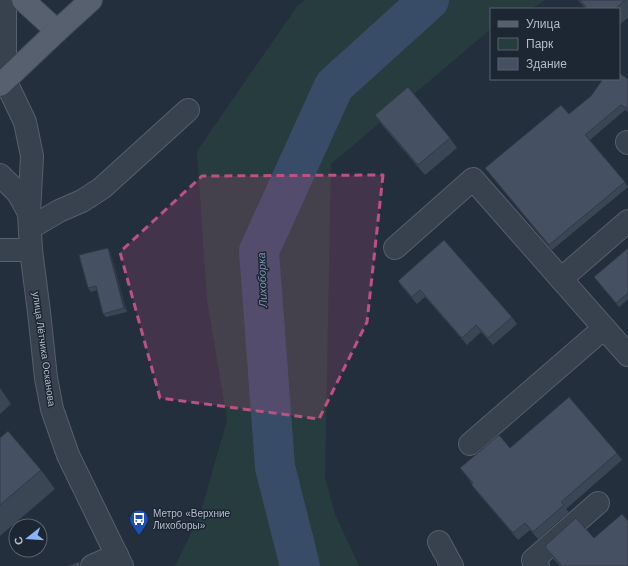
<svg xmlns="http://www.w3.org/2000/svg" width="628" height="566" viewBox="0 0 628 566" font-family="Arial,sans-serif">
<style>
.green{fill:#263c3f}
.lines{fill:none;stroke-linecap:round;stroke-linejoin:round}
.river{stroke:#394c67;stroke-width:40}
.minor-casing{stroke:#565f6c;stroke-width:24}
.major-casing{stroke:#414a57;stroke-width:24}
.minor{stroke:#38414e;stroke-width:22}
.major{stroke:#56606e;stroke-width:22}
.wall{fill:#3b4654}
.shaded-wall{fill:#303945}
.building{fill:#455162;stroke:#303945}
.marked{fill:#bd5182;fill-opacity:0.2;stroke:#bd5182;stroke-width:3;stroke-dasharray:8 5;stroke-linejoin:round}
.labels{text-anchor:middle;dominant-baseline:central;stroke-width:3;stroke-linejoin:round;paint-order:stroke}
.street-label{font-size:10px;fill:#b4bcc9;stroke:#1d2633}
.poi-label{font-size:10px;fill:#b4bcc9;stroke:#1d2633;text-anchor:start}
.water-label{font-size:11px;font-style:italic;fill:#7c92b1;stroke:#1d2633}
</style>
<rect width="100%" height="100%" fill="#242f3e"/>
<path class="green" d="M305 0H545L541 3 530 9H491V29L331 164 325 478 335 514 359 566H175L200 515 227 420 207 300 197 151 298 5Z"/>
<g class="lines">
<path class="river" d="M300 566 275 467 259 251 334 86 429 0"/>
<g class="minor-casing">
<g id="minor">
<path d="M5 0V80"/>
<path d="M0 77 5 80 25 122 32 156 29 213 31 250 39 312 46 378 52 409 68 455 122 566"/>
<path d="M627 142 628 143"/>
<path d="M0 175 18 193 29 213"/>
<path d="M30 228 59 211 82 201 102 188 188 110"/>
<path d="M395 248 473 179 628 355"/>
<path d="M0 250H31"/>
<path d="M561 279 628 221"/>
<path d="M470 444 604 328"/>
<path d="M439 542 452 566"/>
<path d="M92 566 117 555"/>
<path d="M538 566 533 560 598 503"/>
</g>
</g>
<g class="major-casing">
<g id="major">
<path d="M23 0 57 31"/>
<path d="M0 85 57 31 91 0"/>
</g>
</g>
<use href="#minor" class="minor"/>
<use href="#major" class="major"/>
</g>
<g class="wall">
<path d="M578 0H628V18L619 25V9H586Z"/>
<path d="M628 79V112L625 110 590 140 625 182 628 187 552 250 485 168 569 114 591 96Z"/>
<path d="M375 115 450 138 457 148 425 175 382 125Z"/>
<path d="M108 248 110 251 127 312 106 317 103 314 97 290 91 292 88 288Z"/>
<path d="M628 248V299L619 307 594 277Z"/>
<path d="M398 281 512 317 517 324 493 345 481 332 467 345 425 297 417 304 403 288Z"/>
<path d="M0 388 11 404 0 414Z"/>
<path d="M0 438 41 470 55 489 0 536Z"/>
<path d="M510 448 617 453 622 460 566 509 569 512 538 539 530 530 518 540 476 491 471 484H472L460 468Z"/>
<path d="M594 538 628 566H560L554 560 545 547Z"/>
</g>
<path class="shaded-wall" d="M108 248 110 251 127 312 124 308Z"/>
<g class="building">
<path d="M580 0H625L615 9H588Z"/>
<path d="M619 73 628 79V109L621 105 585 135 625 182 549 245 485 168 561 105 569 114 591 96 603 79H619Z"/>
<path d="M408 87 450 138 418 165 375 115Z"/>
<path d="M444 240 512 317 488 338 476 325 462 338 420 290 412 297 398 281Z"/>
<path d="M108 248 124 308 103 314 96 286 88 288 79 255Z"/>
<path d="M628 248V293L616 303 594 277Z"/>
<path d="M569 397 617 453 561 502 564 505 533 532 525 523 513 533 471 484 473 483 460 468 499 435 510 448Z"/>
<path d="M8 431 41 470 0 505V438Z"/>
<path d="M622 514 628 521V566H562L545 547 546 546V545L576 518 594 538Z"/>
<path d="M79 562 80 566H68Z"/>
</g>
<path class="marked" d="M383 175 367 322 319 419 160 398 120 252 202 176Z"/>
<defs>
<g id="bus-pin" transform="scale(1)"><path d="M0 17L-7.5 6A9.5 9.5 0 1 1 7.5 6Z" fill="#1a4fb4" stroke="#1d2633"/><path d="M-5-6H5V4H4V6H2V4H-2V6H-4V4H-5ZM-3.5-4V0h7V-4ZM-3.5 1.2v1.5H-2V1.2ZM2 1.2v1.5H3.5V1.2Z" fill="#fff"/></g>
</defs>
<g fill-rule="evenodd">
<use href="#bus-pin" x="139" y="519"/>
</g>
<g class="labels">
<g class="street-label">
<text transform="translate(44 349) rotate(82)">улица Лётчика Осканова</text>
</g>
<g class="poi-label">
<text x="153" y="513">Метро «Верхние<tspan x="153" dy="12">Лихоборы»</tspan></text>
</g>
<g class="water-label">
<text transform="translate(262 280) rotate(-92)">Лихоборка</text>
</g>
</g>
<rect x="490" y="8" width="130" height="72" fill="#1d2633" stroke="#59626f"/>
<rect x="498" y="21" width="20" height="6" fill="#56606e" stroke="#59626f"/>
<text x="526" y="28" font-size="12" fill="#b4bcc9">Улица</text>
<rect x="498" y="38" width="20" height="12" fill="#263c3f" stroke="#59626f"/>
<text x="526" y="48" font-size="12" fill="#b4bcc9">Парк</text>
<rect x="498" y="58" width="20" height="12" fill="#455162" stroke="#59626f"/>
<text x="526" y="68" font-size="12" fill="#b4bcc9">Здание</text>
<g transform="translate(28 538) rotate(253)"><circle r="19" fill="#1d2633" stroke="#59626f"/>
<path d="M0-3L7 15L0 10L-7 15Z" fill="#8ab4f8"/>
<text y="-6" font-size="11" font-weight="bold" text-anchor="middle" fill="#b4bcc9">С</text>
</g>
</svg>
